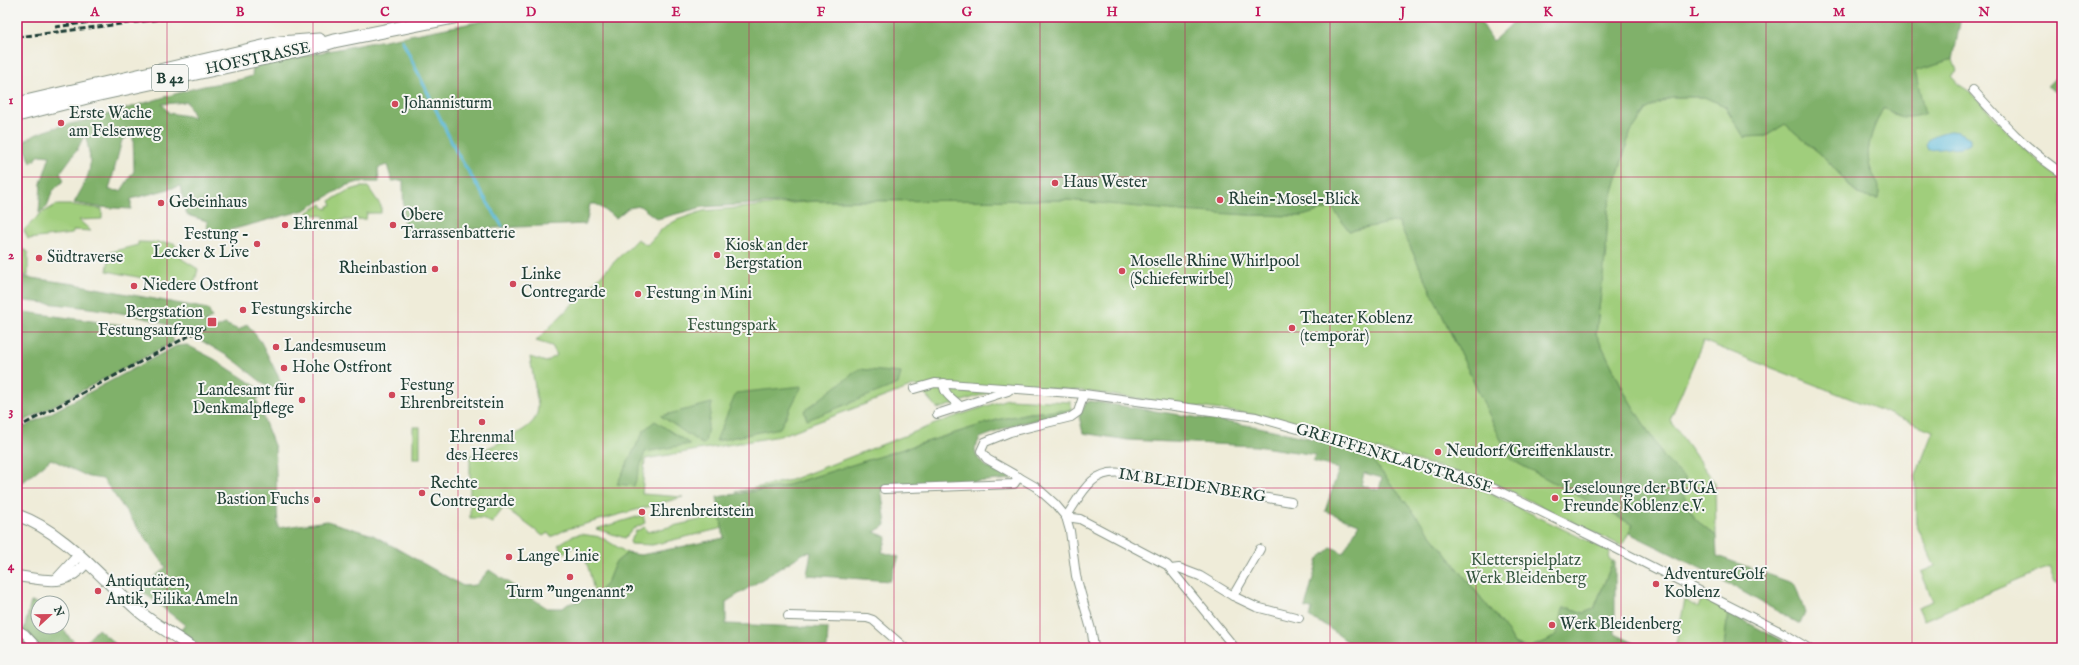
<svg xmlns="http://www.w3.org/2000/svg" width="2079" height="665" viewBox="0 0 2079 665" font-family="'IM FELL English',serif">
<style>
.green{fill:#a0ce7b;stroke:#608658}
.forest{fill:#80b16b;stroke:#507750;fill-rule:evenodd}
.water{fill:#5bbada;stroke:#3d7c87}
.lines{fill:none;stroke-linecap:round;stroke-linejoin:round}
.stream{stroke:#5bbada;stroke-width:3}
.minor-casing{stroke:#879486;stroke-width:10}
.tertiary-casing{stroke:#879486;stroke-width:12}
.secondary-casing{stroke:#879486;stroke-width:13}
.primary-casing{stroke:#879486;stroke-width:15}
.minor{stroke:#fff;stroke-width:8}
.tertiary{stroke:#fff;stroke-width:10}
.secondary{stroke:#fff;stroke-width:11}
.primary{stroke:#fff;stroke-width:13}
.rail{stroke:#1f3d34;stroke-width:3;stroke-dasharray:6 3;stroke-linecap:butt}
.grid{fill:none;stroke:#c2185b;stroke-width:1;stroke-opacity:0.55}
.poi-dot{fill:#d1495b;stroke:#f6f6f2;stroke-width:1.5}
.labels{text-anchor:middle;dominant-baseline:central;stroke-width:4;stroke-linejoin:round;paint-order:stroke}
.shield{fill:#f6f6f2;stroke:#60746d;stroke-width:1}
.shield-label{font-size:15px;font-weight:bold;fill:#1f3d34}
.street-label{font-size:16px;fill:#1f3d34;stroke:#f6f6f2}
.poi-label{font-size:16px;fill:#1f3d34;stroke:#f6f6f2;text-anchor:start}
.park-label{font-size:16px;fill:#395a42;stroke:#f6f6f2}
.neatline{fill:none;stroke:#c2185b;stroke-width:1.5}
.grid-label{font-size:13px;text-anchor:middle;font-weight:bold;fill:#c2185b}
</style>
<rect width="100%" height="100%" fill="#f6f6f2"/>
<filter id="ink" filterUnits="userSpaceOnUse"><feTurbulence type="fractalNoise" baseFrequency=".025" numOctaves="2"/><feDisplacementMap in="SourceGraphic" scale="8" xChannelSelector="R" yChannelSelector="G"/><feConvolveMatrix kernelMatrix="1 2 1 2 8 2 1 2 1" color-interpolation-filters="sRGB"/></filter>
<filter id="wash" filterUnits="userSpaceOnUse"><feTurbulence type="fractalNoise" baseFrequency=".012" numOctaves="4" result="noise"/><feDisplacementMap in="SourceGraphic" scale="16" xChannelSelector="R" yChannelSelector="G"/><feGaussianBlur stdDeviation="0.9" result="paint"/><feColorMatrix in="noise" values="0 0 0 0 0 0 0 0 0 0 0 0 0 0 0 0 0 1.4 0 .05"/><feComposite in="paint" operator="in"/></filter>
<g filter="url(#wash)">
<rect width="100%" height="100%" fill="#efecd9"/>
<g class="green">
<path d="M1953 60 1957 71 1951 76 1958 84 1972 93 2019 144 2051 172 2062 179V582H2055L2049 567 1924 620 1918 607 1933 601 1921 572 1935 566 1916 524 1915 478 1933 431 1703 341 1670 420 1715 483 1716 536 1695 519 1682 494 1685 478 1665 460 1626 395 1596 334 1606 250 1608 209 1630 133 1647 109 1671 97H1704L1725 106 1744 137 1766 136 1785 124 1824 157 1857 194 1878 199C1881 184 1876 183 1871 170 1863 150 1874 125 1884 107L1895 115 1915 71Z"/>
<path d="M361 187H368L381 206V213H367L366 219 325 221 324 216 308 214V212L322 204 324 208 328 209V206L332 205 330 201 347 191Z"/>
<path d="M1067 200 1248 215 1302 216 1332 207 1349 231 1398 221 1510 459 1633 525 1622 546 1489 481 1256 415 1084 391 1012 385 938 409 916 385 780 436 645 459 642 494 683 497 567 529 551 537 548 533 543 536 504 507 492 523 482 518H470V456C485 449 526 433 534 420 537 415 538 410 538 405L530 357 546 362 557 355 552 346 536 341 637 239 647 245 663 228 677 220 703 211 815 201Z"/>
<path d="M56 205H74L102 209V219L79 220 91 231 74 230 72 234 28 239 24 230 40 214Z"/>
<path d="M138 242 174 243 182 259 198 269 193 288 107 271 110 252 138 245Z"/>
<path d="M22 249 28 252V276L17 274V263Z"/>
<path d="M1007 399 1071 402V410L1029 413 997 420 781 487 736 492 791 480 948 419Z"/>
<rect x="413" y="427" width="7" height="31"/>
<path d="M1369 456 1483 490 1610 552 1609 559 1613 561 1594 609 1583 613 1570 608C1556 637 1558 638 1527 648L1514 643 1508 632Z"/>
<path d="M643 515 645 523 633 529 625 538 596 529Z"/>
<path d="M721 515 723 528 652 545 631 544 630 541 636 531 645 527 647 532Z"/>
<path d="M580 534 601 537 627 553 615 563 607 583 595 596C592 584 587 551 575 546L564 553 558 545 572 536Z"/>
<path d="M1703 597 1728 612 1724 648H1675L1685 600 1698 607Z"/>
</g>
<g class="forest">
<path d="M503 17H1478L1493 41 1519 17H1961L1953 60 1915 71 1925 114C1906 119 1900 119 1884 107 1874 125 1863 150 1871 170 1877 184 1881 182 1878 199L1869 198 1858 194 1824 157 1785 124 1766 136 1744 137 1725 106 1704 97H1671L1647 109 1630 133 1608 209 1606 250 1596 334 1626 395 1665 459 1685 478 1683 494 1695 519 1716 536 1717 556 1795 584 1805 613 1800 624 1704 570 1629 533 1633 525 1510 459 1398 221 1349 231 1332 207 1302 216 1248 215 1180 211 1067 200 815 201 703 207 657 219 640 206 628 208 616 218 596 204H590L586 224 404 232 403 180 392 181 387 165 378 168 379 182H359L345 186 305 210 223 232 208 233 207 221 187 215 180 186 131 199V209L98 207 74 203C91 172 94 169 85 134L77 150 60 173 64 180 52 192 47 207 39 213 41 183 50 156 40 155 31 163 27 152 20 145C37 129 65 126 87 120 123 110 157 99 192 89 212 83 232 83 252 76L253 67 261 64ZM187 102 194 117 169 113 162 104ZM133 135 134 171 121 191 109 190 122 140Z"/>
<path d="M2062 71V96L2047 86Z"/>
<path d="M17 276 74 284 208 309 212 318 206 321 210 331 225 324 239 330 247 324 261 342 286 392C266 391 248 369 231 358 217 350 203 341 189 334 141 310 70 306 17 300Z"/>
<path d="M17 311 137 327 172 337 174 342 17 425V409L24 405 17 398Z"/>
<path d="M187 345 214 359 260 389 263 396 256 399 275 448 278 528 327 521 373 535 463 586 476 585 489 570 547 608H563L568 604 595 596 607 583 615 563 627 553 641 555 724 538 717 497 781 487 997 420 1029 413 1071 410 1062 415 1017 424 980 438 975 448C975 466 999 472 1013 479L973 482 950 481 926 485 881 487 886 525 874 532 887 537 882 552 899 557 890 581 807 575 811 552 804 553 726 602V624L828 628 827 648H202L179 632 185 625 139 589C147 581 157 576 166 567L103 479 89 477 51 459 17 487V431L176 346Z"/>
<path d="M859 369 901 373 898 384 807 420 804 411Z"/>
<path d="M802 386 780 428 716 441 736 393Z"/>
<path d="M1090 401 1259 427 1322 441 1369 456 1508 632 1514 643 1523 648H1356L1325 625 1310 618 1312 609 1305 608 1318 559 1332 547 1343 553 1359 524 1325 511 1339 469 1312 461 1316 455 1256 446 1128 440 1083 433 1079 416 1086 403ZM1364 473 1382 478 1379 490 1361 485Z"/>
<path d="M712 403 705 443 702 444 661 416Z"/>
<path d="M655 421 690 444 645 452 634 486 617 484 644 430Z"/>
<path d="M1613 561 1615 562V634L1645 648H1527C1557 638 1558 639 1563 608H1570L1583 613 1594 609Z"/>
<path d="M31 602 38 603V627H62L69 637 81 647 98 629 119 647 17 648V633L24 629Z"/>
<path d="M1728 612 1786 643 1793 648H1724Z"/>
</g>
<path class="water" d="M1949 131C1957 131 1963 134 1970 138V143L1962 147 1928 150 1926 145C1929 135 1939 134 1949 131Z"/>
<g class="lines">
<path class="stream" d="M402 40 457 153 502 226"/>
</g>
</g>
<g filter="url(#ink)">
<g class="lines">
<g class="minor-casing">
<g id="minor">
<path d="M1973 90C2000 120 2028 151 2062 173"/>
<path d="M944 383C942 393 953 399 960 406"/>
<path d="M914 389 935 383 1084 394 1256 417 1476 480 1593 537 1783 633 1808 648"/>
<path d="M1084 394 1078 412 1071 417 1010 432 985 442 981 451 987 459 1036 487 1055 504 1066 517 1070 531 1076 576 1092 633 1094 648"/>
<path d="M937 414 1008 391"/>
<path d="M884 489 1014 484 1019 477"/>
<path d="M1171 569 1179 568 1200 576 1233 596 1256 607 1299 618"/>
<path d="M1233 596 1260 549"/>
<path d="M788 616 867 618 873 620 905 648"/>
<path d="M17 629 25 634 38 648"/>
<path d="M1235 648 1167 565 1080 519 1066 517C1081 495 1091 468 1123 473L1291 502"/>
</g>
</g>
<g class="tertiary-casing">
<g id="tertiary">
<path d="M17 576C47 580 65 588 87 562"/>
<path d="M56 580 79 555"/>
</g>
</g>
<g class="secondary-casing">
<path id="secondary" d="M17 515C66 532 103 581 141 613 157 626 176 636 192 648"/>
</g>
<g class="primary-casing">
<g id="primary">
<path d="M17 104 280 43 319 40"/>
<path d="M17 115 95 95 311 48 334 41 454 17"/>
</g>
</g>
<use href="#minor" class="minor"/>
<use href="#tertiary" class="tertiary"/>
<use href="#secondary" class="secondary"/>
<use href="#primary" class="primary"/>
<g class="rail">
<path d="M55 27 126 17"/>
<path d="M17 37 177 17"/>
<path d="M17 428 213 323"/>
</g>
</g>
</g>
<path class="grid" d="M167 17V648M313 17V648M458 17V648M603 17V648M749 17V648M894 17V648M1040 17V648M1185 17V648M1330 17V648M1476 17V648M1621 17V648M1766 17V648M1912 17V648M17 177H2062M17 332H2062M17 488H2062"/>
<g class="poi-dot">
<circle cx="395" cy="104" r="4"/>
<circle cx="61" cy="123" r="4"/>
<circle cx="1055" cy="183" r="4"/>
<circle cx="1220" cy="200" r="4"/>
<circle cx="161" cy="203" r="4"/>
<circle cx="285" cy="225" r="4"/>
<circle cx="393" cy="225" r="4"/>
<circle cx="257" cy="244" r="4"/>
<circle cx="717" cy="255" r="4"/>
<circle cx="39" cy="258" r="4"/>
<circle cx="435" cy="269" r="4"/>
<circle cx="1122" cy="271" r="4"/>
<circle cx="513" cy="284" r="4"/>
<circle cx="134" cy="286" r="4"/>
<circle cx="638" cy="294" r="4"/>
<circle cx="243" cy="310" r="4"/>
<rect x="207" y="317" width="10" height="10" rx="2"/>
<circle cx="1292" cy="328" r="4"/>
<circle cx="276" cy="347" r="4"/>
<circle cx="284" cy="368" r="4"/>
<circle cx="392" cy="395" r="4"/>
<circle cx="302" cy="400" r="4"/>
<circle cx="482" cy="422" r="4"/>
<circle cx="1438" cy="452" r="4"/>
<circle cx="422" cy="493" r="4"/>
<circle cx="1555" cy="498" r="4"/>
<circle cx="317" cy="500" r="4"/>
<circle cx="642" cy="512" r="4"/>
<circle cx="509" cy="557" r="4"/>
<circle cx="570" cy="577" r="4"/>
<circle cx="1656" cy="584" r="4"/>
<circle cx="98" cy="591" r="4"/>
<circle cx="1552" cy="625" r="4"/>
</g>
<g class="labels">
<rect class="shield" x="152" y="65" width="36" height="26" rx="3"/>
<g class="shield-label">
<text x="170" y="78">B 42</text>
</g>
<g class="street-label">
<text transform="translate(258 59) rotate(-12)">HOFSTRASSE</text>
<text transform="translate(1394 459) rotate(17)">GREIFFENKLAUSTRASSE</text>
<text transform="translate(1192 486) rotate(9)">IM BLEIDENBERG</text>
</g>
<g class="poi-label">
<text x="403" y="104">Johannisturm</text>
<text x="69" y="114">Erste Wache<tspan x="69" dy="18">am Felsenweg</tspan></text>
<text x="1063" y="183">Haus Wester</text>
<text x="1228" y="200">Rhein-Mosel-Blick</text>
<text x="169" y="203">Gebeinhaus</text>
<text x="401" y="216">Obere<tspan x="401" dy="18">Tarrassenbatterie</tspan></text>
<text x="293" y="225">Ehrenmal</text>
<text x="249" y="235" text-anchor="end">Festung -<tspan x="249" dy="18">Lecker &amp; Live</tspan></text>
<text x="725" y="246">Kiosk an der<tspan x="725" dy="18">Bergstation</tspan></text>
<text x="47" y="258">Südtraverse</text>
<text x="1130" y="262">Moselle Rhine Whirlpool<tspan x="1130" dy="18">(Schieferwirbel)</tspan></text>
<text x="427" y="269" text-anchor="end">Rheinbastion</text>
<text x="521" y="275">Linke<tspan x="521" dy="18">Contregarde</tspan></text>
<text x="142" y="286">Niedere Ostfront</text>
<text x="646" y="294">Festung in Mini</text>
<text x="251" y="310">Festungskirche</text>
<text x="203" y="313" text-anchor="end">Bergstation<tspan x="203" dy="18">Festungsaufzug</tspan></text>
<text x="1300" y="319">Theater Koblenz<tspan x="1300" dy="18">(temporär)</tspan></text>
<text x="284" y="347">Landesmuseum</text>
<text x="292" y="368">Hohe Ostfront</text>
<text x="400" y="386">Festung<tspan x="400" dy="18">Ehrenbreitstein</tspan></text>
<text x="294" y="391" text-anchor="end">Landesamt für<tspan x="294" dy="18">Denkmalpflege</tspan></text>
<text x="482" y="438" text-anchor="middle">Ehrenmal<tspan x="482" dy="18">des Heeres</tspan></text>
<text x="1446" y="452">Neudorf/Greiffenklaustr.</text>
<text x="430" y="484">Rechte<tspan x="430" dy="18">Contregarde</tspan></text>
<text x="1563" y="489">Leselounge der BUGA<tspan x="1563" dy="18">Freunde Koblenz e.V.</tspan></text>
<text x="309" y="500" text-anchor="end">Bastion Fuchs</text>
<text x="650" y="512">Ehrenbreitstein</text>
<text x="517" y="557">Lange Linie</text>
<text x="1664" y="575">AdventureGolf<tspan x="1664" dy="18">Koblenz</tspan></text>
<text x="106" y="582">Antiqutäten,<tspan x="106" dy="18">Antik, Eilika Ameln</tspan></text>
<text x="570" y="593" text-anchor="middle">Turm "ungenannt"</text>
<text x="1560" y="625">Werk Bleidenberg</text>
</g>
<g class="park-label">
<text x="732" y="326">Festungspark</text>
<text x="1526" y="561">Kletterspielplatz<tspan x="1526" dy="18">Werk Bleidenberg</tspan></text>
</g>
</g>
<rect width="2079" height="665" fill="none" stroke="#f6f6f2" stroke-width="44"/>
<g transform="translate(50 615) rotate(68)"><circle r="19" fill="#f6f6f2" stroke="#a0aca6"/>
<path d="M0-3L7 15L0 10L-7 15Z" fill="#d1495b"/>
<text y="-6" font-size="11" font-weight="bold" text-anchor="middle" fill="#1f3d34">N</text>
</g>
<rect x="22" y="22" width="2035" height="621" class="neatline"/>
<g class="grid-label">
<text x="95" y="16">A</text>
<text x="240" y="16">B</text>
<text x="385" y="16">C</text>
<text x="531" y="16">D</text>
<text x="676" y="16">E</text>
<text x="821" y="16">F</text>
<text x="967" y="16">G</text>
<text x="1112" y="16">H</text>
<text x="1258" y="16">I</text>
<text x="1403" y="16">J</text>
<text x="1548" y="16">K</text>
<text x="1694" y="16">L</text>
<text x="1839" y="16">M</text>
<text x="1984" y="16">N</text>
<text x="11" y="104">1</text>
<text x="11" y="259">2</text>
<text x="11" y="415">3</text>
<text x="11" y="570">4</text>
</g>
</svg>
